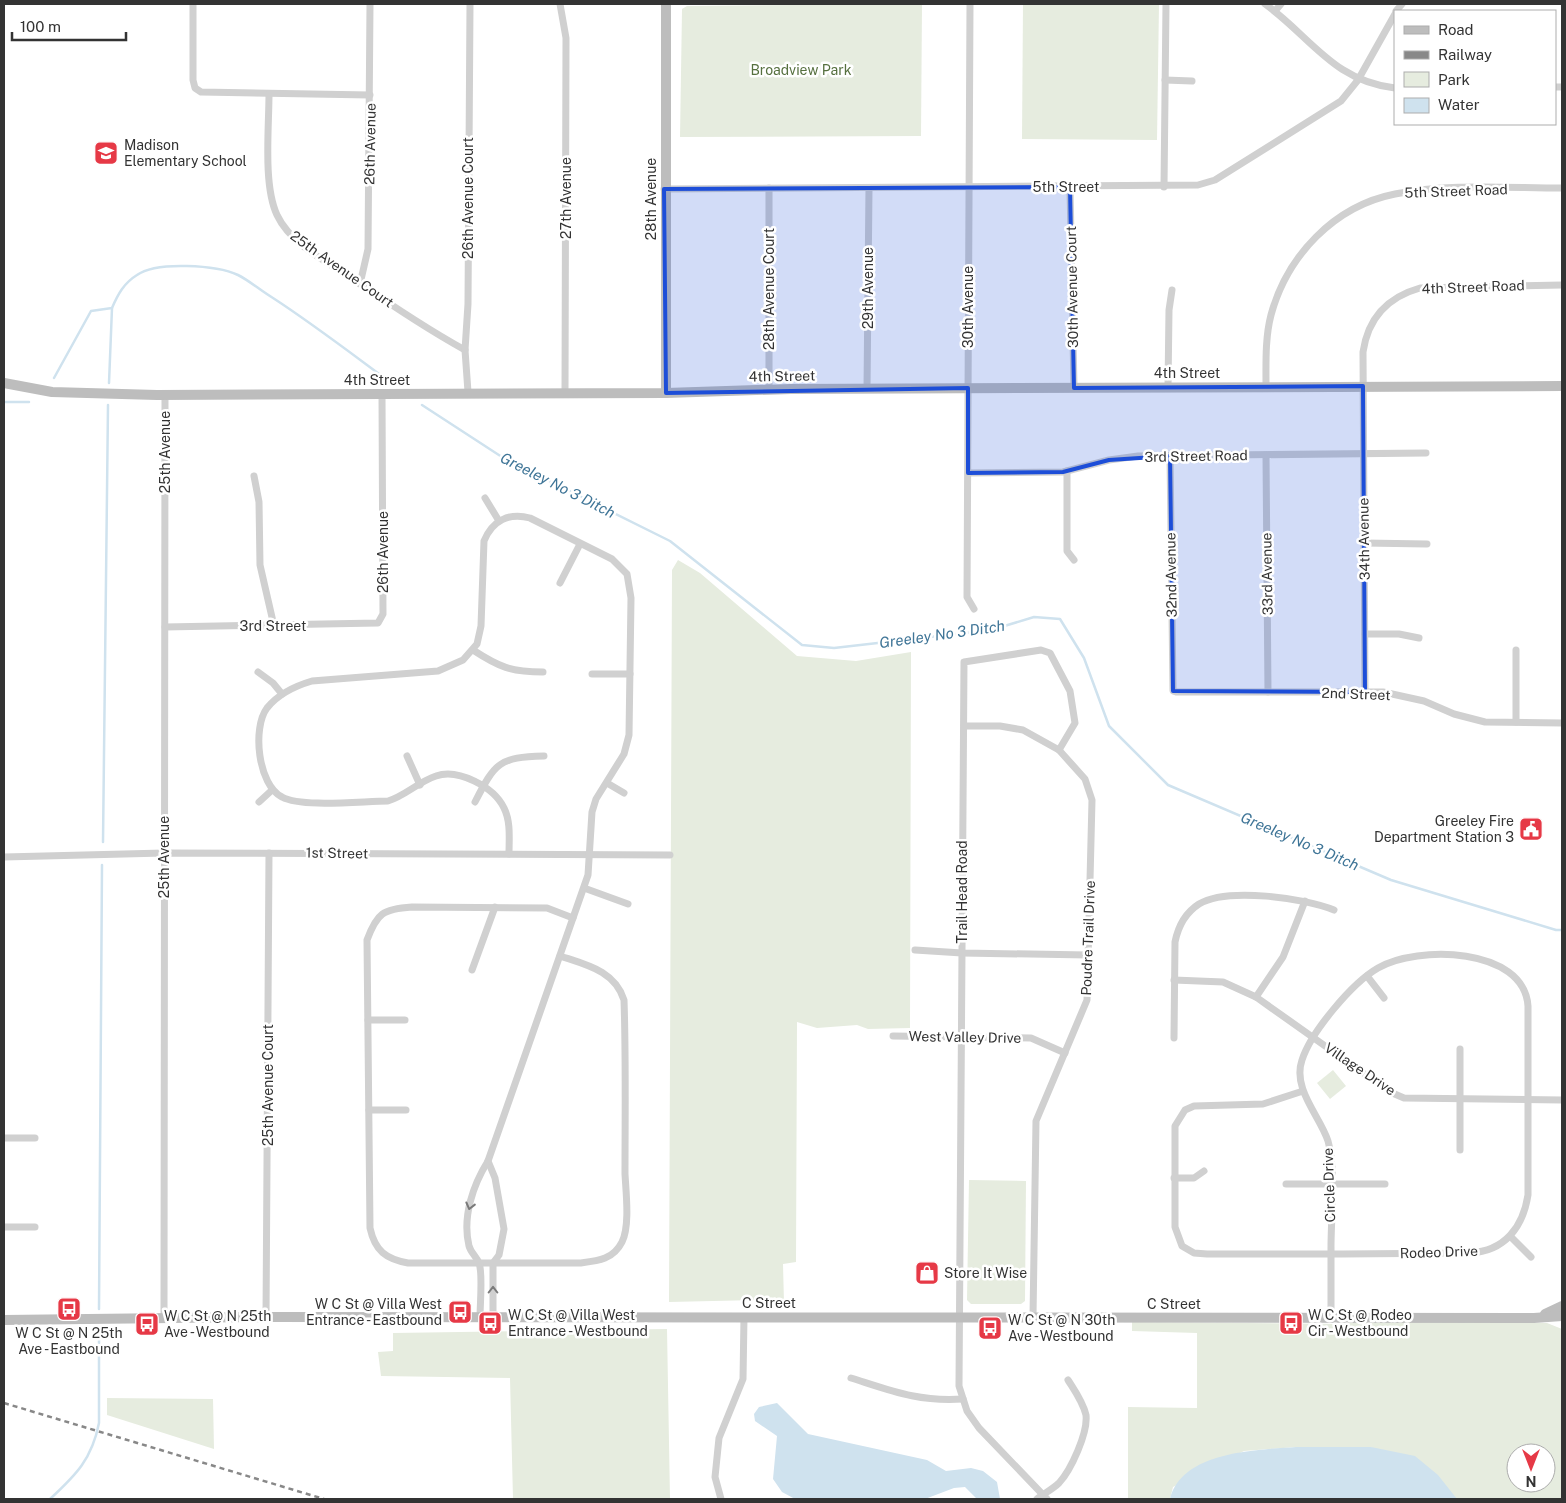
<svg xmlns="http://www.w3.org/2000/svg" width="1566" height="1503" viewBox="0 0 1566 1503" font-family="'Public Sans',sans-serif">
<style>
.green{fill:#e6ecdf;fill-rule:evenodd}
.water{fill:#cfe2ee}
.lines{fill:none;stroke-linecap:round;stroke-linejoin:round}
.stream{stroke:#cfe2ee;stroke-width:2.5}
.street{stroke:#d0d0d0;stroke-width:7}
.secondary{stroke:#bdbdbd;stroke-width:10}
.rail{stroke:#888;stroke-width:2.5;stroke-dasharray:5 4;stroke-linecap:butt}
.oneway{stroke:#7a7a7a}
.marked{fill:#1d4ed8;fill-opacity:0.2;stroke:#1d4ed8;stroke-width:4;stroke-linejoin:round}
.labels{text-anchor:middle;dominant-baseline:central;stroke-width:5;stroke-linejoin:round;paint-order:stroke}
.park-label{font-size:14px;fill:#56703f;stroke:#fff}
.street-label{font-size:14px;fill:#333;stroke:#fff}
.poi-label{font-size:14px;fill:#333;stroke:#fff;text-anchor:start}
.water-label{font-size:15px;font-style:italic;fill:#3f7597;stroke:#fff}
</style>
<rect width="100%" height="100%" fill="#fff"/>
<g class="green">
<path d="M922 4 921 136 680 137 682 9 687 6Z"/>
<path d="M1023 4H1159L1157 140 1022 139Z"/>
<path d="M678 560 700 573 797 656 856 661 911 652 910 1028 868 1029 857 1025 817 1028 797 1022 796 1262 783 1264 784 1303 757 1300 669 1302 672 570Z"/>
<path d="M1333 1070 1346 1086 1330 1099 1317 1083Z"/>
<path d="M969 1180 1026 1181 1025 1301 1021 1304H971L967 1300Z"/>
<path d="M1346 1321 1547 1323 1562 1329 1561 1499H1457L1371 1447H1296L1244 1451 1173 1487 1170 1499H1128V1407L1197 1408V1333L1132 1331V1322L1346 1324ZM1516 1453H1546V1483H1516Z"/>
<path d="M667 1329 670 1499H513L510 1378 381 1376 378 1352 393 1351V1333Z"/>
<path d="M107 1398 213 1399 214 1449 107 1415Z"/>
</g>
<g class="water">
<path d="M777 1403 808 1434 927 1460 946 1471 971 1468 983 1471 997 1482 1000 1499H977L965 1487 954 1488 925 1499H795L782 1492 773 1479 777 1436 755 1421 754 1414 759 1407Z"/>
<path d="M1296 1447H1371L1415 1456 1438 1475 1457 1499H1170C1182 1451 1256 1450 1296 1447Z"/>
</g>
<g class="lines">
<g class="stream">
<path d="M54 378 91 311 112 308C118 294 124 283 137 275 156 261 217 265 238 275 250 281 261 291 273 298 313 324 352 354 390 382"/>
<path d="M109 383 112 308"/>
<path d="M4 402H29"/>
<path d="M422 405 505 459 670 541 802 645 834 648 991 630 1034 617 1060 619 1084 658 1109 726 1168 785 1391 880 1556 930H1562"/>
<path d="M103 842 108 405"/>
<path d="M99 1309 102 865"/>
<path d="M50 1499C76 1475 92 1459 99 1423V1328"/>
</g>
<g class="street">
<path d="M193 4V80L195 88 201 92 370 95"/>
<path d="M560 4 566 38 565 392"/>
<path d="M970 4 967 597 974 609"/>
<path d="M1265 4C1311 37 1333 81 1395 88"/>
<path d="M1275 11 1281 4"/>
<path d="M1396 11 1402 4"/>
<path d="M1165 80 1192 81"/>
<path d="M1555 87H1562"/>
<path d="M269 94C269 128 263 185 277 215 291 245 329 263 355 280 391 305 427 329 465 350"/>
<path d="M1070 187 1074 388"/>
<path d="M1164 187 1166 4"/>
<path d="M664 189 1198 185 1215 180 1341 101 1358 80 1395 14"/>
<path d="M360 284 368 249 370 4"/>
<path d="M1168 387 1169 310 1172 290"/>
<path d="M1266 387C1266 363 1265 338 1271 315 1287 256 1334 206 1395 194 1449 183 1508 188 1562 188"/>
<path d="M769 389V188"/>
<path d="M867 389 869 188"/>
<path d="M468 392 465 350 468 304 470 4"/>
<path d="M1266 455 1268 692"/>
<path d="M1170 456 1173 691 1176 692H1383L1424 701 1454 714 1485 722 1562 723"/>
<path d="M1067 471V551L1074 560"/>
<path d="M968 473 1063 472 1109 460 1138 456 1426 453"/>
<path d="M254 476 259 502 260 565 274 626"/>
<path d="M485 498 499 521"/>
<path d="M1364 543 1427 544"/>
<path d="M560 583 580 544"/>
<path d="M165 627 378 623 383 614 382 394"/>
<path d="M1365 634H1399L1419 638"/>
<path d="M473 650C499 667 511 672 543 672"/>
<path d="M258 672 273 683 282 694"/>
<path d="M592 674H630"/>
<path d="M1365 692 1363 352C1368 318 1388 297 1420 288L1562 285"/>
<path d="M1516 722V650"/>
<path d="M964 726H1000L1023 730 1059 750 1085 779 1092 800 1087 1000 1036 1121 1033 1317"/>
<path d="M407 756 420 785"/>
<path d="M607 783 624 793"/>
<path d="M259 802 271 791"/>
<path d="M475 802C495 763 499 757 544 756"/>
<path d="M4 857 164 853 670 855"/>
<path d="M584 888 628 904"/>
<path d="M915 950 962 953 1088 955"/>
<path d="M560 956C587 965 615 971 624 1000 626 1058 625 1116 625 1174 626 1193 630 1226 622 1242 613 1260 597 1261 580 1263H408C386 1259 375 1251 370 1228L367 940C377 913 383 909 412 907L547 908 573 918"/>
<path d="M472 970 495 907"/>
<path d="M1367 976 1384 998"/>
<path d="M1174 980 1223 982 1256 997 1390 1092 1404 1098 1562 1100"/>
<path d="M1256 997 1283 957 1305 901"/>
<path d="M368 1020H405"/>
<path d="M893 1036 1031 1038 1065 1053"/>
<path d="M1174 1038 1175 942C1178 927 1185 913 1199 904 1227 887 1305 898 1334 910"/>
<path d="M1303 1091 1263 1104 1194 1106 1185 1110 1175 1126V1227L1182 1246 1194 1253 1207 1254H1342L1470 1253C1505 1251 1523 1227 1528 1195V1006C1524 947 1417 945 1378 968 1352 983 1311 1032 1302 1060 1292 1089 1320 1116 1328 1141 1336 1168 1331 1218 1331 1247V1317"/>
<path d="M369 1110H406"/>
<path d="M4 1138H35"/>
<path d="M1460 1150V1049"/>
<path d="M488 1161 495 1178 504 1229 499 1255 493 1263V1317"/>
<path d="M1174 1178H1194L1204 1171"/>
<path d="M1286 1184H1385"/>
<path d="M4 1227H35"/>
<path d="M1511 1237 1531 1257"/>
<path d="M266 1317 269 853"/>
<path d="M480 1317C480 1304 483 1273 479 1263 476 1256 471 1253 469 1246 462 1217 473 1185 488 1161L588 875 592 812 596 799 624 754 629 735 631 598 627 574 612 559 530 518C509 512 492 521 484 541L481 626 477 644 463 660 438 671 312 681C295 686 279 693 267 708 252 728 258 785 282 797 302 808 363 801 388 801 405 796 418 782 436 776 458 768 494 787 504 808 511 822 509 839 509 854"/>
<path d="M164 1319 165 395"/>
<path d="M851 1378C892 1391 919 1402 963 1399"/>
<path d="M721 1499 715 1477 719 1438 743 1379 744 1317"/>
<path d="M1037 1499C1043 1494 1053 1489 1059 1483 1071 1470 1088 1433 1086 1415 1083 1402 1075 1391 1068 1380"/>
<path d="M1047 1499 979 1428 967 1411 959 1386 964 662 1041 650 1050 653 1070 691 1075 723 1059 750"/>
</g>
<g class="secondary">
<path d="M666 4V393"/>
<path d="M4 383 52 392 157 395 666 393 791 389 1562 386"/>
<path d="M1545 1314 1562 1306"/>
<path d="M4 1320 266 1317 1534 1318 1562 1316"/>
</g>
<path class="rail" d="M4 1403 324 1499"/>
</g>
<defs><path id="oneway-chevron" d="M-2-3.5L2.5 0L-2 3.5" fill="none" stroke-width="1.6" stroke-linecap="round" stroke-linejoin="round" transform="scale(1.25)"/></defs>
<g class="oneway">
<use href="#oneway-chevron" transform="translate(470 1206) rotate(104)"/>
<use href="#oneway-chevron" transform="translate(493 1290) rotate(-90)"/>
</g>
<path class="marked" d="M1070 187 1074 388 1363 386 1365 692 1173 691 1170 456 1109 460 1063 472 968 473V388L666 393 664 189Z"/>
<defs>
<g id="school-square" transform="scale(1.25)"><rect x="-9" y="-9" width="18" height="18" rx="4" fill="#e63946" stroke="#fff"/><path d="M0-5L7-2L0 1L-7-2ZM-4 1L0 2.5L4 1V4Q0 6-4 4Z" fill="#fff"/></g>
<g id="civic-square" transform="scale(1.25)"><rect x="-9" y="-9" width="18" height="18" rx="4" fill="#e63946" stroke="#fff"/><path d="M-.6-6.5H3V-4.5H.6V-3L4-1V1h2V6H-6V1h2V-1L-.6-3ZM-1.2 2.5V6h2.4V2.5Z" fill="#fff"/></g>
<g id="shop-square" transform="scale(1.25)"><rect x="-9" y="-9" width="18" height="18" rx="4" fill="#e63946" stroke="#fff"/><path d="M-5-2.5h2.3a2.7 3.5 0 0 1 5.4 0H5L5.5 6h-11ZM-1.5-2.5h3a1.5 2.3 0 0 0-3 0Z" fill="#fff"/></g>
<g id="bus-square" transform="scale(1.25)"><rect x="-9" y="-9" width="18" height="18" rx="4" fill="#e63946" stroke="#fff"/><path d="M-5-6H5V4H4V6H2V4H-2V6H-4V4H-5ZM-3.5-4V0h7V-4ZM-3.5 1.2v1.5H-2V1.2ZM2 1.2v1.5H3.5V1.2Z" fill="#fff"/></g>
</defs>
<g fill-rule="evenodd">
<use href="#school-square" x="106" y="153"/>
<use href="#civic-square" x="1531" y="829"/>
<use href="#shop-square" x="927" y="1273"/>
<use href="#bus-square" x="69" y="1309"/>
<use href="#bus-square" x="460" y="1312"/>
<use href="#bus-square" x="490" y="1323"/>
<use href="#bus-square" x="1291" y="1323"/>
<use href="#bus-square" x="147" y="1324"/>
<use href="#bus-square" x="990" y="1328"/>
</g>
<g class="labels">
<g class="park-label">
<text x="801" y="70">Broadview Park</text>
</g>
<g class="street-label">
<text transform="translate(370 144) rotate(-89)">26th Avenue</text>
<text x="1066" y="187">5th Street</text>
<text transform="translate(1456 191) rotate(-2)">5th Street Road</text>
<text transform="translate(468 198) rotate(-90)">26th Avenue Court</text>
<text transform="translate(566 198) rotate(-90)">27th Avenue</text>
<text transform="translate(651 199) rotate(-90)">28th Avenue</text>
<text transform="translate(342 269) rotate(35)">25th Avenue Court</text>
<text transform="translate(1072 287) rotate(-91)">30th Avenue Court</text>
<text transform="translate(1473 287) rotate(-2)">4th Street Road</text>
<text transform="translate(868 288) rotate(-90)">29th Avenue</text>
<text transform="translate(769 289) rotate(-90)">28th Avenue Court</text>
<text transform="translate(968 307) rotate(-90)">30th Avenue</text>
<text x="1187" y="373">4th Street</text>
<text transform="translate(782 376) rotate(-1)">4th Street</text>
<text x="377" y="380">4th Street</text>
<text transform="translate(165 452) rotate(-90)">25th Avenue</text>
<text transform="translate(1196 456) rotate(-1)">3rd Street Road</text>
<text transform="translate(1364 539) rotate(-91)">34th Avenue</text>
<text transform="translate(383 552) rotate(-90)">26th Avenue</text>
<text transform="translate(1267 574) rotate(-91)">33rd Avenue</text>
<text transform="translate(1171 575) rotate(-91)">32nd Avenue</text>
<text x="273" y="626">3rd Street</text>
<text transform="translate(1356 694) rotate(2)">2nd Street</text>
<text transform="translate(337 853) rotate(1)">1st Street</text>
<text transform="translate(164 857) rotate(-90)">25th Avenue</text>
<text transform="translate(962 892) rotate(-90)">Trail Head Road</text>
<text transform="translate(1088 938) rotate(-88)">Poudre Trail Drive</text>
<text transform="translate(965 1037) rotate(1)">West Valley Drive</text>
<text transform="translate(1360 1069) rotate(34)">Village Drive</text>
<text transform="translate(268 1085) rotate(-90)">25th Avenue Court</text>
<text transform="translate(1329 1185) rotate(-92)">Circle Drive</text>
<text transform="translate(1439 1252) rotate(-2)">Rodeo Drive</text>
<text x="769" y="1303">C Street</text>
<text x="1174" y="1304">C Street</text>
</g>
<g class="poi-label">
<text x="124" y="145">Madison<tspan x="124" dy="16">Elementary School</tspan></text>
<text x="1514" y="821" text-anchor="end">Greeley Fire<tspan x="1514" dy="16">Department Station 3</tspan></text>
<text x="944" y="1273">Store It Wise</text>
<text x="442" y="1304" text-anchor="end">W C St @ Villa West<tspan x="442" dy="16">Entrance - Eastbound</tspan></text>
<text x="508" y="1315">W C St @ Villa West<tspan x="508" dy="16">Entrance - Westbound</tspan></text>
<text x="1308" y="1315">W C St @ Rodeo<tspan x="1308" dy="16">Cir - Westbound</tspan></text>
<text x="164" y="1316">W C St @ N 25th<tspan x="164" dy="16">Ave - Westbound</tspan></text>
<text x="1008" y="1320">W C St @ N 30th<tspan x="1008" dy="16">Ave - Westbound</tspan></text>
<text x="69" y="1333" text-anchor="middle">W C St @ N 25th<tspan x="69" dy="16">Ave - Eastbound</tspan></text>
</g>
<g class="water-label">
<text transform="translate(558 485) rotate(27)">Greeley No 3 Ditch</text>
<text transform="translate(942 634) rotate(-8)">Greeley No 3 Ditch</text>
<text transform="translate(1300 841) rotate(23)">Greeley No 3 Ditch</text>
</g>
</g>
<rect width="1566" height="1503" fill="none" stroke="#333333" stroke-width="10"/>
<rect x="1394" y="10" width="162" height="115" fill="#ffffff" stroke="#adadad"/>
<rect x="1404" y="26" width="25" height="8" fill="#bdbdbd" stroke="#adadad"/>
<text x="1438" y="35" font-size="15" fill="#333333">Road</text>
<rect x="1404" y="51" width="25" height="8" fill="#888888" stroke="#adadad"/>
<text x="1438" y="60" font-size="15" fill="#333333">Railway</text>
<rect x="1404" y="72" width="25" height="15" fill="#e6ecdf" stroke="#adadad"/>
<text x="1438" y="85" font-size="15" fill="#333333">Park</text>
<rect x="1404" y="98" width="25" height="15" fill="#cfe2ee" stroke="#adadad"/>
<text x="1438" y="110" font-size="15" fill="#333333">Water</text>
<g transform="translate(1531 1468) rotate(180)"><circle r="24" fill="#ffffff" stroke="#adadad"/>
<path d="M0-4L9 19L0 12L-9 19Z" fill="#e63946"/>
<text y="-8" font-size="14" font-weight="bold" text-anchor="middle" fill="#333333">N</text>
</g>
<path d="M12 32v8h114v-8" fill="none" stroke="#333333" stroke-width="2.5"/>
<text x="20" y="32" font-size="15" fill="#333333" stroke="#ffffff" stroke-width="4" paint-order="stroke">100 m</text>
</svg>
